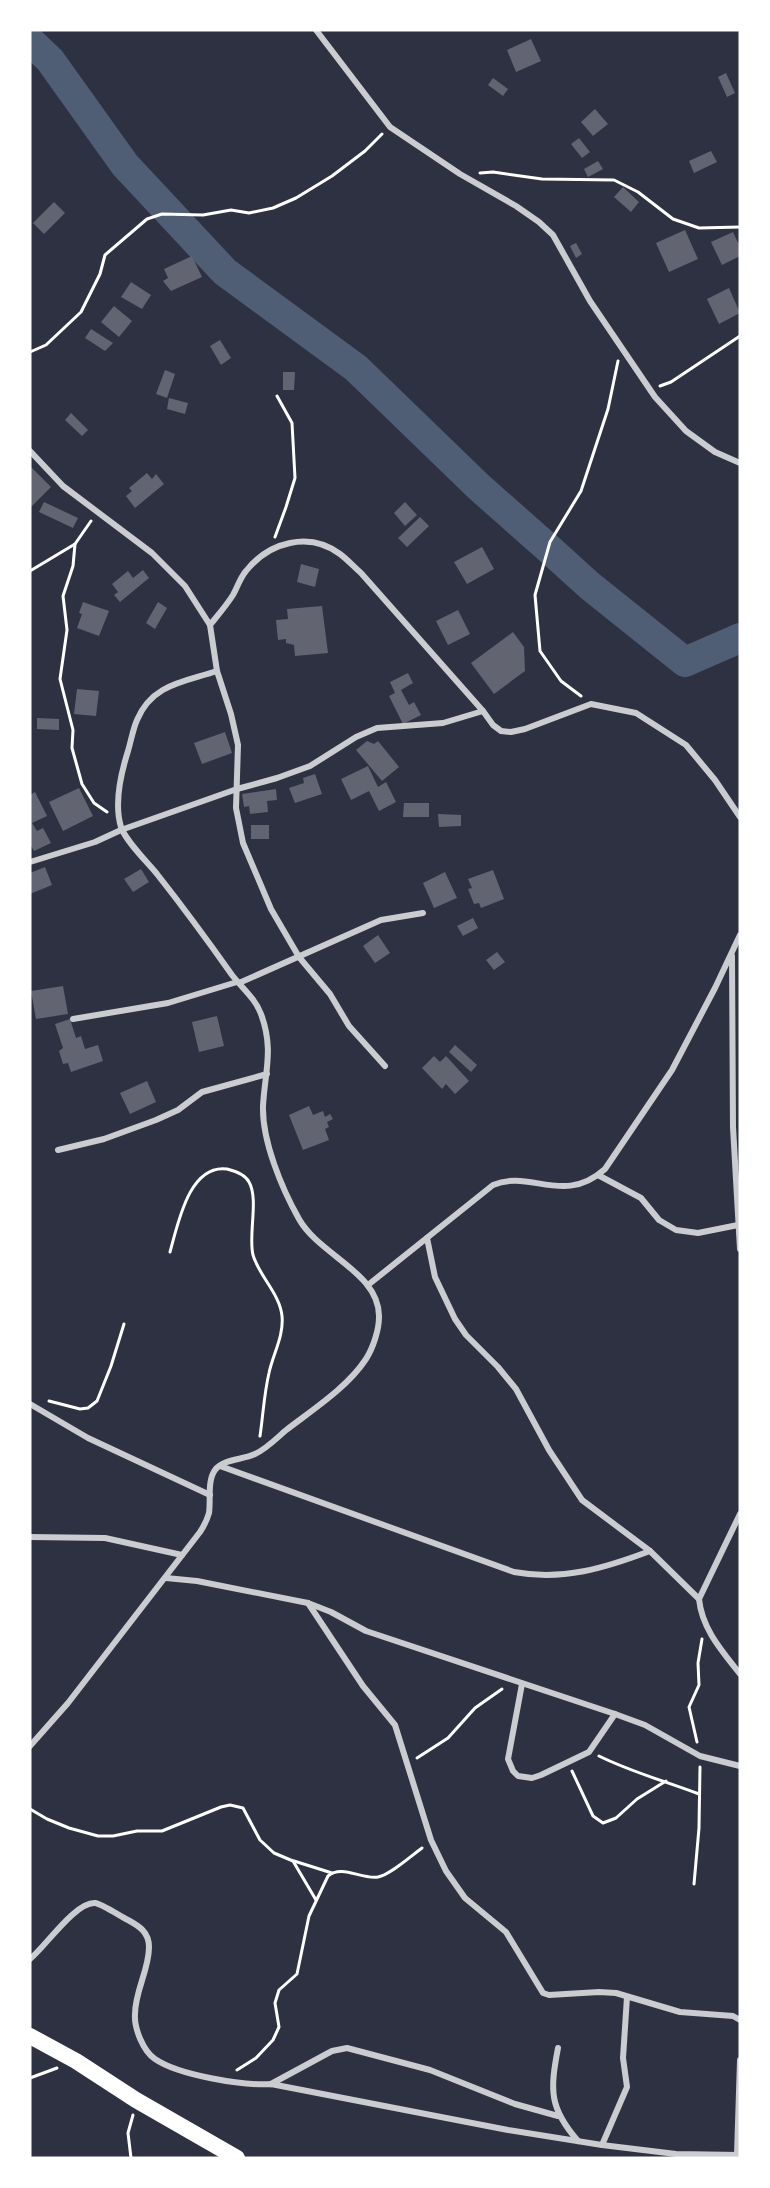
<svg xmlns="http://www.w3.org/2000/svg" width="770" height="2188" viewBox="0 0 770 2188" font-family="Commissioner,sans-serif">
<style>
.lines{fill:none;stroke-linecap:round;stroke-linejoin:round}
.river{stroke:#4f5d75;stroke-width:30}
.building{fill:#626471}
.path{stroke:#fff;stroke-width:3}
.minor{stroke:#caccd0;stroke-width:6}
.trunk{stroke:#fff;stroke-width:16}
</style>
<rect width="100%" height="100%" fill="#2d3142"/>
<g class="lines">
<path class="river" d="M30 41 50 60 125 165 225 272 356 368 479 487 548 548 590 586 685 662 740 638"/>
</g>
<g class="building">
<path d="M531 39 541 61 516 72 507 50Z"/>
<path d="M726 73 735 93 727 97 718 77Z"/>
<path d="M493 78 508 89 503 96 488 85Z"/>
<path d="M595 109 608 124 593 136 581 122Z"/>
<path d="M579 138 590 152 582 158 571 144Z"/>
<path d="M711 151 717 162 694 173 689 161Z"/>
<path d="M598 161 603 169 588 177 584 169Z"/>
<path d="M623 187 639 202 631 212 614 197Z"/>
<path d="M54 202 65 213 44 234 33 223Z"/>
<path d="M685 230 698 259 669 272 656 243Z"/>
<path d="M733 232 740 247V256L722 265 711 242Z"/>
<path d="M576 243 582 254 576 258 570 246Z"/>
<path d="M192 256 202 277 171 291 163 281 168 278 164 269Z"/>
<path d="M131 282 151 295 142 309 121 297Z"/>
<path d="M729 288 740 313 719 324 707 299Z"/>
<path d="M114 306 132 321 119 337 101 322Z"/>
<path d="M91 329 113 343 105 351 85 338Z"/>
<path d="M220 340 231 358 221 365 210 346Z"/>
<path d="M165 370 175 374 167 398 156 394Z"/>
<path d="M283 372H295L294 390H283Z"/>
<path d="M169 398 188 403 185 414 167 409Z"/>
<path d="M71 413 88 430 82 436 65 420Z"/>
<path d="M30 466 51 487 30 508Z"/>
<path d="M147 473 152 479 156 474 164 484 135 508 126 496 132 491 129 488Z"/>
<path d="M44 502 78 518 73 528 39 512Z"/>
<path d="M405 502 417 515 405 526 394 513Z"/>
<path d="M420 517 429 526 407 547 398 538Z"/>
<path d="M482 547 494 569 467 584 454 562Z"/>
<path d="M301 564 319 569 315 587 297 582Z"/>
<path d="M143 570 149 578 120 602 114 595 118 592 112 584 128 571 133 578Z"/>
<path d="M83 602 109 611 99 636 77 628 82 614 79 613Z"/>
<path d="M158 602 167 608 155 629 146 623Z"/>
<path d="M322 606 328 653 295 656 294 645 286 643V639L278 640 276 620 288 619 287 609Z"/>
<path d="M458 610 470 634 448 645 436 621Z"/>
<path d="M513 632 524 647 525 671 494 694 471 663Z"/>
<path d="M408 673 413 683 401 690 409 705 414 702 421 715 403 724 389 696 395 693 390 682Z"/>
<path d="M77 689 99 691 96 716 74 714Z"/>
<path d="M37 718 59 719V730L37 729Z"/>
<path d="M225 732 232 753 202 764 194 743Z"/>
<path d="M367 741 374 744 378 741 399 767 382 781 356 750Z"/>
<path d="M368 766 378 787 386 782 396 802 379 811 369 791 351 800 341 779Z"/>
<path d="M315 774 322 794 295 803 289 788 304 783 303 778Z"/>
<path d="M79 788 93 816 63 831 49 802Z"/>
<path d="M276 789 277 800 267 801 268 812 250 814 249 806 244 807 242 794Z"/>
<path d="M35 792 47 816 32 823 37 831 43 828 51 843 34 851 30 844V795Z"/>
<path d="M404 803H429V817H403Z"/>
<path d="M438 814 461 815V826L439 827Z"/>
<rect x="251" y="825" width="18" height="14"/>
<path d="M45 867 52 885 30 894V873Z"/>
<path d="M141 869 149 882 133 892 124 879Z"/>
<path d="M493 870 504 899 481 908 479 903 474 904 468 889 472 888 468 879Z"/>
<path d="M445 872 457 898 434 908 423 883Z"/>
<path d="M473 918 478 928 463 936 457 926Z"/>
<path d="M378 935 390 953 375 963 363 946Z"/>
<path d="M497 952 505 962 494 970 486 960Z"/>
<path d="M63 986 68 1014 36 1019 31 991Z"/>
<path d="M217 1016 224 1046 199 1052 192 1022Z"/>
<path d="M70 1019 76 1038 81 1036 85 1049 98 1045 103 1061 71 1072 68 1063 63 1064 59 1051 63 1048 55 1024Z"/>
<path d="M455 1045 477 1065 471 1072 449 1052Z"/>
<path d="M434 1056 440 1062 446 1056 469 1081 455 1094 446 1084 442 1089 422 1068Z"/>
<path d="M147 1081 156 1102 130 1114 120 1093Z"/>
<path d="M309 1106 313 1115 323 1111 325 1117 330 1114 333 1119 327 1122 329 1127 325 1129 329 1140 303 1150 289 1115Z"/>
</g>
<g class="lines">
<g class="path">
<path d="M480 173 493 172 542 179 614 180 638 192 673 219 699 228 740 227"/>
<path d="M30 352 46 345 81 312 100 274 105 255 147 219 162 214 203 215 231 210 249 213 273 208 296 198 332 176 365 151 382 134"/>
<path d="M660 386 671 382 740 336"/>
<path d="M91 521 75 544 73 566 63 596 67 630 60 679 73 730 72 748 82 784 94 803 107 812"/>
<path d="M275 537 286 507 295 478 292 423 277 396"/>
<path d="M30 571 75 544"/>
<path d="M581 696 561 681 540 651 535 595 550 542 581 491 608 409 618 361"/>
<path d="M170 1252C178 1224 189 1164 227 1169 235 1171 245 1174 249 1182 259 1199 248 1235 253 1255 259 1276 280 1294 282 1316 284 1336 273 1354 269 1373 264 1394 263 1416 260 1436"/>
<path d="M49 1401 80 1409 88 1408 97 1401 111 1366 124 1324"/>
<path d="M697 1742 689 1707 699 1685 698 1663 702 1639"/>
<path d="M599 1756C631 1772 665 1781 699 1794"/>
<path d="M417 1758 448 1738 475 1708 502 1689"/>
<path d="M572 1771 593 1816 603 1823 616 1818 637 1799 666 1781"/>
<path d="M30 1809 47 1819 69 1828 98 1836H113L137 1831H162L221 1807 230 1805 243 1808 260 1840 274 1853 293 1861 316 1900"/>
<path d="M294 1861 332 1873"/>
<path d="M694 1884 699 1828 700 1767"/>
<path d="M237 2070 256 2058 273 2040 279 2027 275 2003 279 1990 297 1974 309 1916 328 1876C342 1864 362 1880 378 1877 390 1875 411 1856 422 1848"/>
<path d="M30 2078 57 2068"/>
<path d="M131 2158 128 2133 133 2115"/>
</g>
<g class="minor">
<path d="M316 30 390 127 460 174 516 206 539 222 553 235 590 301 655 397 686 431 715 452 740 463"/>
<path d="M30 451 63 486 152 553 185 586 210 625 217 671 231 714 238 745 236 808 243 843 271 909 299 957 330 994 349 1026 385 1066"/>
<path d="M210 625C218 615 226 606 233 595 237 588 240 578 246 571 269 542 309 531 340 554 348 560 354 567 361 573L483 711 493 725 501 731 511 732 525 729 591 704 636 713 686 745 715 780 740 817"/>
<path d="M30 862 95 842 121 830 237 789 277 778 310 766 356 737 377 728 443 723 483 711"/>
<path d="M732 956 733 1127 740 1249"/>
<path d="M239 983 381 920 423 913"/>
<path d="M73 1019 168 1003 237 982"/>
<path d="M58 1150 104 1139 156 1120 178 1110 202 1092 267 1074"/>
<path d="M598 1175 641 1198 659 1220 676 1230 698 1233 738 1225"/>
<path d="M427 1238 435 1277 455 1319 466 1335 498 1367 516 1389 549 1450 582 1500 650 1551 699 1599"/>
<path d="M368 1285 493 1185C530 1169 564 1206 605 1169L672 1070 715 988 740 935"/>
<path d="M30 1404 88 1438 210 1495"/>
<path d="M220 1466 514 1572C563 1581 605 1568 650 1551"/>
<path d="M740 1514 699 1599C702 1629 722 1651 740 1674"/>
<path d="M30 1537 105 1538 182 1555"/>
<path d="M166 1578 197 1581 308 1603 331 1612 366 1631 615 1714 645 1725 700 1756 740 1766"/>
<path d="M308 1603 363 1686 395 1725 431 1840 446 1871 465 1898 506 1932 543 1993 549 1995 599 1992 616 1993 680 2012 733 2016 740 2020"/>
<path d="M522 1684 508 1759 513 1771 518 1776 532 1778 541 1775 589 1752 615 1714"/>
<path d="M30 1746 68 1703 200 1532C204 1526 207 1520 209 1513 211 1500 207 1481 215 1470 223 1459 243 1460 255 1454 266 1449 276 1439 285 1431 312 1410 347 1388 366 1359 373 1348 379 1330 379 1317 380 1273 319 1255 299 1219 282 1189 262 1141 263 1106 265 1071 274 1049 261 1014 255 998 242 988 232 975 208 941 183 907 157 874 147 862 125 840 121 827 114 804 121 773 128 751 131 741 133 729 137 720 152 684 184 682 217 671"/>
<path d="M30 1959C46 1946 75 1902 95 1903 102 1904 120 1916 128 1920 139 1926 149 1932 149 1947 149 1970 135 1991 135 2014 134 2028 143 2051 155 2059 178 2075 243 2086 271 2084L508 2130 602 2145 676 2154 740 2155"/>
<path d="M558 2048C550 2090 549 2108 578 2141"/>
<path d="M271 2084 332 2051 347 2048 430 2070 515 2104 558 2116"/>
<path d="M602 2145 627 2087 623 2058 627 1997"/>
<path d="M737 2155 740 2060"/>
</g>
<path class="trunk" d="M30 2036 76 2061 136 2100 237 2158"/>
</g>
<rect width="770" height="2188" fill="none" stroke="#ffffff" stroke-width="63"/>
</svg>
